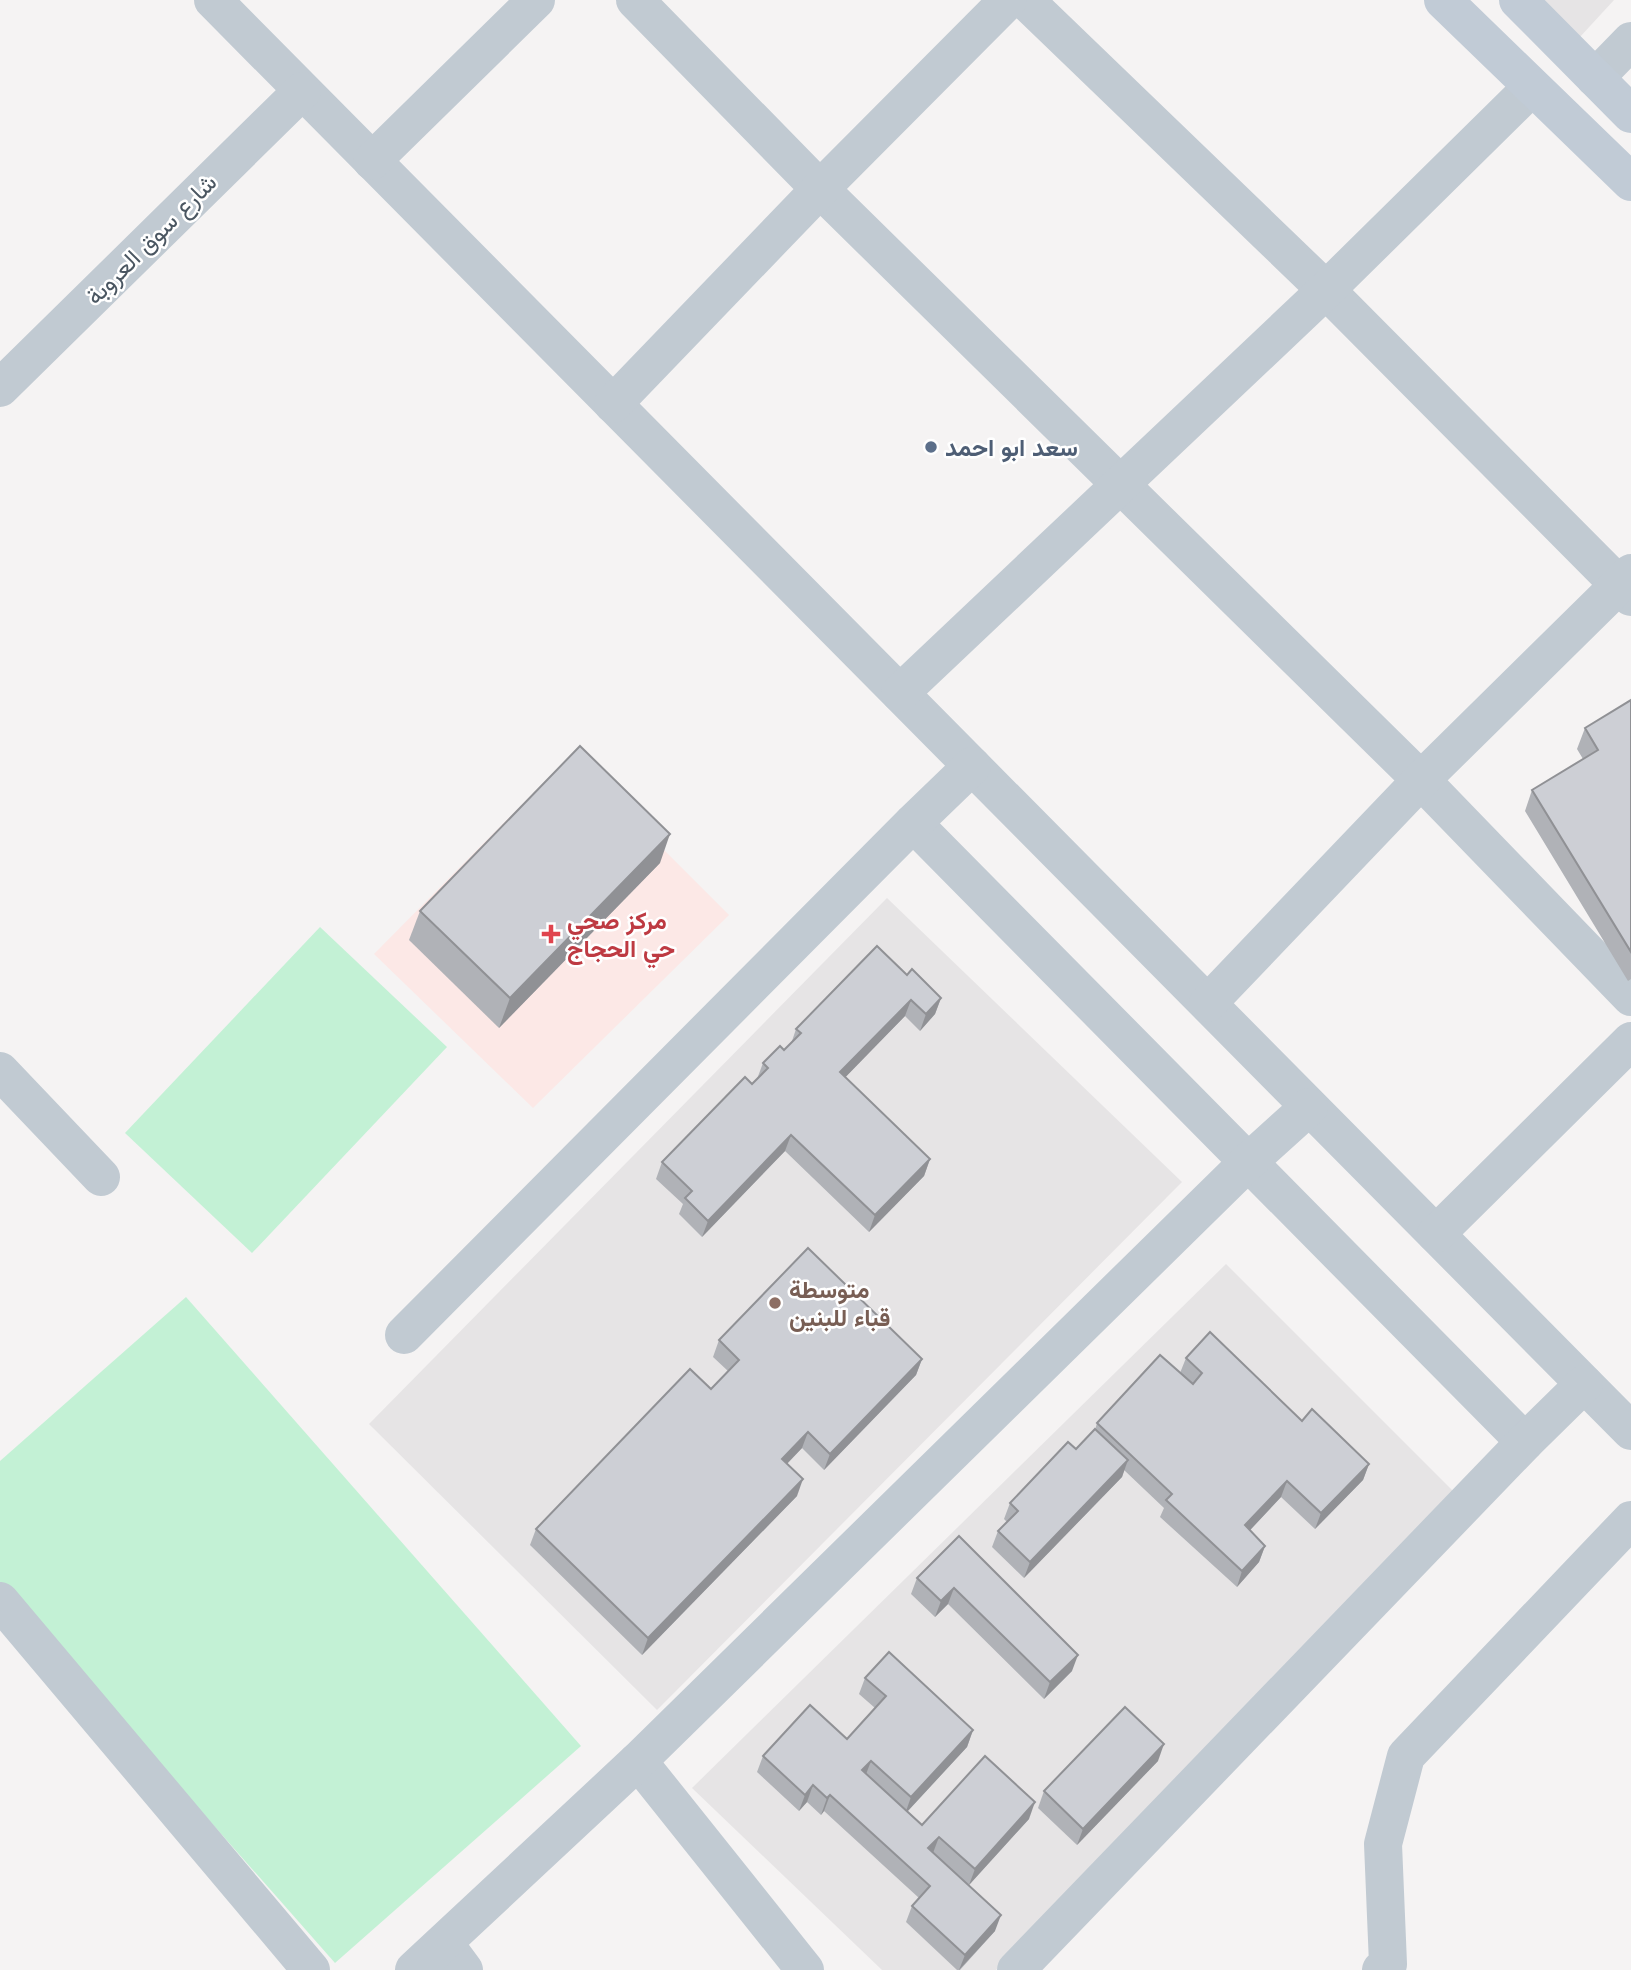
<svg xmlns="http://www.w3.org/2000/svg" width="1631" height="1970" viewBox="0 0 1631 1970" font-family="Arial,Vazirmatn,sans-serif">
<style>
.education{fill:#e6e4e5}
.medical{fill:#fce8e6}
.green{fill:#c3f1d5}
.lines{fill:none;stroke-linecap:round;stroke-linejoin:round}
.minor{stroke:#c1cad2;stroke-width:38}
.secondary{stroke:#c1cbd6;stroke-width:38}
.wall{fill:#b0b2b7}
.shaded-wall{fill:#909195}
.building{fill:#cdcfd5;stroke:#909195;stroke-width:2}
.service-dot{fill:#5c6f8a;stroke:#fff;stroke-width:2.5}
.health-dot{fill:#e0444e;stroke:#fff;stroke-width:2.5}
.education-dot{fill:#8d6e63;stroke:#fff;stroke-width:2.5}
.labels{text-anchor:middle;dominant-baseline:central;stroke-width:5;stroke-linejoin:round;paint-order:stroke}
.street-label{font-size:24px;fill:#4a5661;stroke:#fff}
.service-label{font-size:24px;font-weight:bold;fill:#4e5e75;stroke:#fff;text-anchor:start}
.health-label{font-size:24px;font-weight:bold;fill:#be3a42;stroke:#fff;text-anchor:start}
.education-label{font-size:24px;font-weight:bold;fill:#785e54;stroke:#fff;text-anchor:start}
</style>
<rect width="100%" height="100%" fill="#f5f3f3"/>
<g class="education">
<path d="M1542 0H1614L1579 38Z"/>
<path d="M887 898 1182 1182 657 1710 369 1424Z"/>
<path d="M1226 1264 1457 1495 996 1970H882L692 1788Z"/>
</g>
<path class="medical" d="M570 756 729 915 533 1108 374 954Z"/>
<g class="green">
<path d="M320 927 447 1047 252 1253 125 1133Z"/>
<path d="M186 1297 581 1746 335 1963 0 1583V1461Z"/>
</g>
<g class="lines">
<g class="minor">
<path d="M213 0 1631 1431"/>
<path d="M635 0 820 189 1421 780 1631 997"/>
<path d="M1025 0 1326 290 1631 597"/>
<path d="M1595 78 1631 41"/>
<path d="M372 161 536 0"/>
<path d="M0 388 302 91"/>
<path d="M613 404 820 189 1008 0"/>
<path d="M900 693 1326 290 1532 87"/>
<path d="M913 823 1525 1442"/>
<path d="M1208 1003 1421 780 1631 573"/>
<path d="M0 1071 101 1177"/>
<path d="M1436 1234 1631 1041"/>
<path d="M404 1335 913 823 972 766"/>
<path d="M0 1601 311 1970"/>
<path d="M638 1761 805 1970"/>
<path d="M444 1943 464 1970"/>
<path d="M414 1970 638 1761 1248 1162 1309 1107"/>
<path d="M1016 1970 1525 1442 1584 1384"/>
<path d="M1381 1970 1388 1964 1383 1844 1406 1756 1631 1520"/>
</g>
<g class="secondary">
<path d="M1443 0 1631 182"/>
<path d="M1518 0 1631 114"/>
</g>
</g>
<g class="wall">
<path d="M1631 700V979L1628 981 1525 811 1532 790 1583 759 1577 749 1585 728Z"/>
<path d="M660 863 499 1028 409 940 420 911Z"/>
<path d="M907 975 941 998 935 1014 920 1031 905 1016 845 1077 930 1159 924 1176 869 1232 785 1151 702 1237 679 1214 683 1204 656 1179 662 1162 752 1084 757 1079 763 1063 784 1050 791 1044 796 1029Z"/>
<path d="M719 1340 922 1359 916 1375 824 1470 802 1448 787 1464 797 1496 642 1655 530 1545 536 1529 711 1389 728 1371 713 1357Z"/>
<path d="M1186 1358 1302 1421 1369 1464 1363 1480 1315 1529 1281 1497 1250 1530 1265 1546 1259 1562 1237 1587 1160 1517 1164 1508 1124 1470 1122 1477 1024 1578 992 1547 998 1531 1007 1522 1004 1519 1010 1503 1076 1449 1095 1430 1097 1423 1180 1373Z"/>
<path d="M959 1536 1072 1671 1044 1699 948 1604 935 1617 911 1594 917 1578Z"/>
<path d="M865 1678 973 1730 967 1747 907 1812 922 1825 1029 1819 969 1885 995 1931 960 1970H957L906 1922 912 1906 919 1898 824 1811 821 1815 807 1802 799 1811 757 1772 763 1756 847 1739 875 1708 859 1694Z"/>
<path d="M1158 1761 1077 1845 1038 1808 1044 1791Z"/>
</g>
<g class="shaded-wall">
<path d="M670 834 660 863 499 1028 510 998Z"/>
<path d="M941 998 935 1014 920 1031 926 1014Z"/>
<path d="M911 1000 905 1016 834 1089 840 1072Z"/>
<path d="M791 1135 785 1151 702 1237 708 1221Z"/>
<path d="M930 1159 924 1176 869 1232 875 1215Z"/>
<path d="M922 1359 916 1375 824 1470 830 1454Z"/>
<path d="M808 1432 802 1448 776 1475 782 1459Z"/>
<path d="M1128 1460 1122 1477 1024 1578 1030 1562Z"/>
<path d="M1369 1464 1363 1480 1315 1529 1321 1513Z"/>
<path d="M803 1479 797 1496 642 1655 648 1638Z"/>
<path d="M1287 1481 1281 1497 1239 1542 1245 1525Z"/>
<path d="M1265 1546 1259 1562 1237 1587 1242 1571Z"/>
<path d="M954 1588 948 1604 935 1617 941 1601Z"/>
<path d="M1078 1655 1072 1671 1044 1699 1050 1682Z"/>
<path d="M973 1730 967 1747 905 1814 911 1797Z"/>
<path d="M1164 1744 1158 1761 1077 1845 1083 1829Z"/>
<path d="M871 1761 865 1777 862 1770Z"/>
<path d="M813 1785 807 1802 799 1811 805 1795Z"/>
<path d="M830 1795 824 1811 821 1815 827 1798Z"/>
<path d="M1035 1802 1029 1819 969 1885 975 1869Z"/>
<path d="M939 1837 933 1853 928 1848Z"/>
<path d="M1001 1915 995 1931 959 1970 965 1955Z"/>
</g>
<g class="building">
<path d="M1631 700V952L1532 790 1598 750 1585 728Z"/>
<path d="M580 746 670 834 510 998 420 911Z"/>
<path d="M877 946 907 975 912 969 941 998 926 1014 911 1000 840 1072 930 1159 875 1215 791 1135 708 1221 685 1198 692 1191 662 1162 745 1077 752 1084 768 1068 763 1063 780 1046 784 1050 801 1033 796 1029Z"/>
<path d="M808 1248 922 1359 830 1454 808 1432 782 1459 803 1479 648 1638 536 1529 690 1369 711 1389 739 1360 719 1340Z"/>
<path d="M1210 1332 1302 1421 1312 1409 1369 1464 1321 1513 1287 1481 1245 1525 1265 1546 1242 1571 1166 1500 1172 1494 1097 1423 1160 1355 1193 1384 1202 1373 1186 1358Z"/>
<path d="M1095 1429 1128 1460 1030 1562 998 1531 1018 1511 1010 1503 1068 1442 1076 1449Z"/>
<path d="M959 1536 1078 1655 1050 1682 954 1588 941 1601 917 1578Z"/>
<path d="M889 1652 973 1730 911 1797 871 1761 862 1770 922 1825 985 1756 1035 1802 975 1869 939 1837 928 1848 1001 1915 965 1955 912 1906 930 1886 830 1795 827 1798 813 1785 805 1795 763 1756 810 1705 847 1739 886 1696 865 1678Z"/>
<path d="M1125 1707 1164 1744 1083 1829 1044 1791Z"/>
</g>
<circle class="service-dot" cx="931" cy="447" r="7"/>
<path class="health-dot" d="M547.5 923.5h7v7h7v7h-7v7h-7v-7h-7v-7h7z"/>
<circle class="education-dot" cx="775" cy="1303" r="7"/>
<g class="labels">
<g class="street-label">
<text transform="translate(151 239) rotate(-45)">شارع سوق العروبة</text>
</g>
<g class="service-label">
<text x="945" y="447">سعد ابو احمد</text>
</g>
<g class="health-label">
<text x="567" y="920">مركز صحي<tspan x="567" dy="28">حي الحجاج</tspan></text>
</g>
<g class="education-label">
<text x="789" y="1289">متوسطة<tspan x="789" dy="28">قباء للبنين</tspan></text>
</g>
</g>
</svg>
